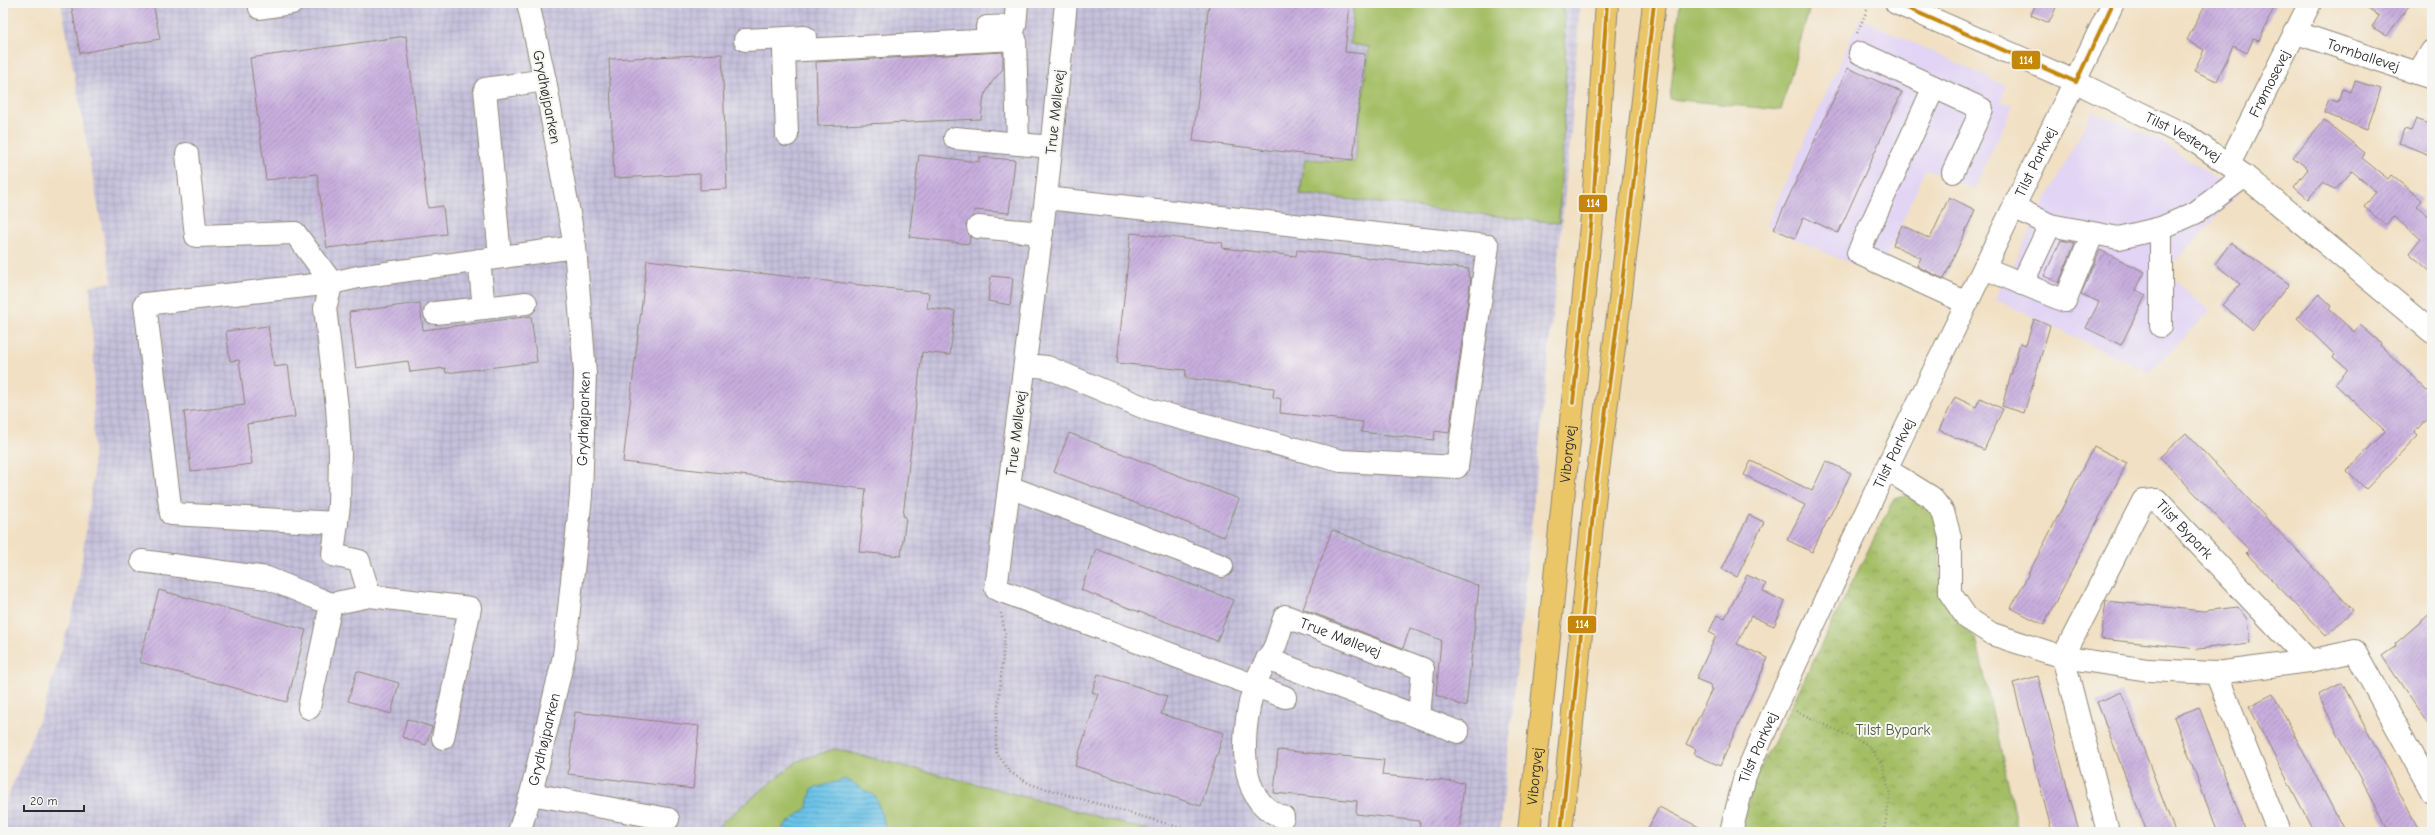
<svg xmlns="http://www.w3.org/2000/svg" width="2435" height="835" viewBox="0 0 2435 835" font-family="'Comic Neue',sans-serif">
<style>
.built{fill:#e1d4f4}
.industrial{fill:url(#industrial-grid)}
.grass{fill:#a3be64;stroke:#677448}
.park{fill:url(#park-crowns);stroke:#677448}
.water{fill:url(#water-rules);stroke:#4a778a}
.building{fill:url(#building-hatch)}
.lines{fill:none;stroke-linecap:round;stroke-linejoin:round}
.minor-casing{stroke:#8e8677;stroke-width:24}
.major-casing{stroke:#8e8677;stroke-width:24}
.path{stroke:#8e8677;stroke-width:2.5;stroke-dasharray:1 3;stroke-linecap:butt}
.minor{stroke:#fff;stroke-width:22}
.major{stroke:#eac669;stroke-width:22}
.bus-1-casing{stroke:#f6f6f2;stroke-width:7}
.bus-1{stroke:#c4870b;stroke-width:4}
.labels{text-anchor:middle;dominant-baseline:central;stroke-width:4;stroke-linejoin:round;paint-order:stroke}
.street-label{font-size:15px;fill:#2b2b2b;stroke:#f6f6f2}
.park-label{font-size:15px;fill:#4f573c;stroke:#f6f6f2}
.line-badge{stroke:#f6f6f2;stroke-width:1.5}
.badge-label{font-size:11px;text-anchor:middle;font-weight:bold;fill:#fff}
</style>
<defs>
<pattern id="industrial-grid" width="8" height="8" patternUnits="userSpaceOnUse"><rect width="8" height="8" fill="#c5c0db"/><path d="M0 4h8M4 0v8" fill="none" stroke="#a9a5bc"/></pattern>
<pattern id="park-crowns" width="20" height="18" patternUnits="userSpaceOnUse"><rect width="20" height="18" fill="#a3be64"/><path d="M2 6a3 3 0 1 1 6 0M12 15a3 3 0 1 1 6 0" fill="none" stroke="#859b53"/></pattern>
<pattern id="water-rules" width="6" height="5" patternUnits="userSpaceOnUse"><rect width="6" height="5" fill="#6ac3e8"/><path d="M0 2.5h6" fill="none" stroke="#579fbc"/></pattern>
<pattern id="building-hatch" width="6" height="6" patternUnits="userSpaceOnUse"><rect width="6" height="6" fill="#c8aede"/><path d="M-1 1l2-2M0 6l6-6M5 7l2-2" fill="none" stroke="#a38eb4"/></pattern>
</defs>
<rect width="100%" height="100%" fill="#f6f6f2"/>
<filter id="ink" filterUnits="userSpaceOnUse"><feTurbulence type="fractalNoise" baseFrequency=".025" numOctaves="2"/><feDisplacementMap in="SourceGraphic" scale="8" xChannelSelector="R" yChannelSelector="G"/><feConvolveMatrix kernelMatrix="1 2 1 2 8 2 1 2 1" color-interpolation-filters="sRGB"/></filter>
<filter id="wash" filterUnits="userSpaceOnUse"><feTurbulence type="fractalNoise" baseFrequency=".012" numOctaves="4" result="noise"/><feDisplacementMap in="SourceGraphic" scale="16" xChannelSelector="R" yChannelSelector="G"/><feGaussianBlur stdDeviation="0.9" result="paint"/><feColorMatrix in="noise" values="0 0 0 0 0 0 0 0 0 0 0 0 0 0 0 0 0 1.4 0 .05"/><feComposite in="paint" operator="in"/></filter>
<g filter="url(#wash)">
<rect width="100%" height="100%" fill="#f1e0c3"/>
<g class="built">
<path d="M1860 18 2006 86 2001 101 2013 106 1974 189 1926 169 1878 276 1766 226Z"/>
<path d="M2092 111 2159 140 2239 193 2165 272 2210 311 2150 373 1995 299Z"/>
</g>
<path class="industrial" d="M61 3H1580L1571 132 1500 832H3V808L45 705 77 596 93 479 94 365 90 286 112 282Z"/>
<g class="grass">
<path d="M1354 3H1563L1566 67 1559 223 1300 194 1305 159 1355 162 1369 47 1350 44Z"/>
<path d="M1680 3H1811L1781 110 1670 99Z"/>
<path d="M835 749 996 789 1154 832H991L957 830 952 832H717L720 824 798 761Z"/>
</g>
<path class="park" d="M1910 494 1931 510 1939 531 1940 579 1953 616 1976 638 2019 832H1741L1753 783 1894 498Z"/>
<path class="water" d="M846 779 876 797 887 832H781L785 825 807 808 812 789Z"/>
<g id="blocks">
<g class="building">
<path d="M71 3H153L160 39 80 53Z"/>
<path d="M1209 3H1350L1345 52 1365 54 1353 160 1193 141Z"/>
<path d="M2036 3H2058L2049 23 2031 15Z"/>
<path d="M2206 3H2276L2259 41 2253 39 2247 53 2233 46 2217 81 2194 71 2204 50 2187 40Z"/>
<path d="M2360 3H2411L2387 36 2372 27 2379 16Z"/>
<path d="M406 36 428 208 443 206 446 234 327 248 317 174 266 180 250 58Z"/>
<path d="M1003 52V69L992 82 984 96 981 119 818 126 816 62Z"/>
<path d="M722 54 727 189 700 190V174L614 178 609 59Z"/>
<path d="M1848 68 1902 92 1838 233 1804 217 1795 238 1774 229Z"/>
<path d="M2355 81 2381 89 2367 130 2324 113 2329 99 2338 102 2342 89 2351 92Z"/>
<path d="M2416 119 2432 125V156L2399 143 2404 129 2411 131Z"/>
<path d="M2324 120 2365 153 2362 158 2388 179 2391 175 2422 200 2417 206 2432 219V273L2409 253 2420 239 2393 216 2386 225 2364 207 2376 192 2352 171 2336 190 2323 182 2308 199 2294 187 2308 169 2293 157Z"/>
<path d="M919 155 979 162V157L1015 160 1009 213 974 210 973 216 966 225 970 237 969 244 909 237Z"/>
<path d="M1949 197 1975 210 1944 279 1917 266 1921 258 1893 245 1902 225 1930 239Z"/>
<path d="M1131 233 1223 243 1222 248 1296 256 1297 250 1469 269 1468 277 1471 278 1449 433 1435 431 1434 440 1361 432 1363 422 1280 413 1281 399 1273 397 1274 388 1185 378 1186 370 1117 363Z"/>
<path d="M2061 240 2075 243 2059 283 2044 276Z"/>
<path d="M2231 242 2289 284 2253 330 2222 305 2240 284 2215 264Z"/>
<path d="M2100 250 2145 272 2136 290 2146 295 2121 345 2086 328 2099 302 2081 294Z"/>
<path d="M647 260 929 293 927 308 955 311 950 355 922 352 903 516 906 517 901 556 859 552 866 489 623 462Z"/>
<path d="M991 276 1013 278 1010 305 988 301Z"/>
<path d="M2319 294 2332 306 2329 309 2354 332 2360 325 2381 343 2380 345 2432 395V412L2415 432 2418 435 2366 489 2347 471 2385 431 2335 384 2348 370 2333 357 2335 355 2297 318Z"/>
<path d="M420 303 423 330 531 316 537 362 446 373 445 368 410 372 408 361 356 368 349 312Z"/>
<path d="M2034 319 2050 326 2024 413 2002 406 2020 343 2026 345Z"/>
<path d="M268 326 274 367 288 365 295 417 247 424 252 464 191 471 184 412 245 405 239 360 230 361 226 331Z"/>
<path d="M1955 397 1976 407 1980 398 2003 409 1984 450 1939 430Z"/>
<path d="M1069 433 1239 499 1224 537 1054 472Z"/>
<path d="M2186 433 2353 610 2326 636 2246 553 2249 550 2160 457Z"/>
<path d="M2094 446 2127 463 2044 625 2011 608Z"/>
<path d="M1751 461 1812 491 1826 461 1851 473 1812 552 1787 540 1805 505 1744 475Z"/>
<path d="M1749 515 1764 522 1737 577 1722 569Z"/>
<path d="M1332 530 1479 586 1466 707 1436 695 1441 640 1410 628 1403 648 1303 609Z"/>
<path d="M1096 549 1233 600 1217 641 1081 590Z"/>
<path d="M1747 575 1766 584 1763 591 1785 602 1774 626 1751 616 1737 644 1768 658 1720 766 1694 754 1696 749 1686 744 1712 689 1710 688 1711 685 1696 679 1716 636 1709 632 1717 615 1725 618Z"/>
<path d="M159 590 306 630 287 702 139 662Z"/>
<path d="M2106 601 2203 611 2238 607 2247 619 2250 643 2198 649 2101 639Z"/>
<path d="M2432 612V730L2382 656 2396 646 2395 644Z"/>
<path d="M357 671 399 683 391 714 348 701Z"/>
<path d="M1098 674 1167 696 1161 714 1224 733 1201 806 1075 766 1098 694 1092 692Z"/>
<path d="M2038 676 2079 832H2052L2013 683Z"/>
<path d="M2342 683 2420 832H2389L2318 695Z"/>
<path d="M2122 692 2175 832H2147L2097 702Z"/>
<path d="M2273 694 2345 832H2314L2249 706Z"/>
<path d="M2199 707 2246 832H2218L2174 717Z"/>
<path d="M575 712 699 726 693 789 568 774Z"/>
<path d="M407 719 432 727 426 745 402 737Z"/>
<path d="M1278 750 1384 760 1382 775 1464 783 1459 832H1419L1420 821 1356 814 1357 801 1274 793Z"/>
<path d="M1659 807 1709 832H1646Z"/>
</g>
</g>
</g>
<g filter="url(#ink)">
<use href="#blocks" fill-opacity="0" stroke="#8e8677" stroke-width="1"/>
<g class="lines">
<g class="minor-casing">
<g id="minor">
<path d="M1066 3 1046 198 996 589 1285 697"/>
<path id="s1" d="M1896 3 2076 82 2187 136 2245 176 2432 332"/>
<path d="M260 8 292 3"/>
<path d="M987 27 1015 26 1017 3"/>
<path id="s2" d="M2294 32 2432 78"/>
<path d="M745 40 805 37"/>
<path d="M1860 53 1982 109 1953 172"/>
<path d="M2418 73 2432 51"/>
<path d="M1934 87 1858 253 1967 303"/>
<path d="M787 135 784 51 1015 39 1018 144"/>
<path d="M955 138 1051 147"/>
<path d="M187 154 196 236 295 233 332 283 145 304 171 514 337 523"/>
<path id="s3" d="M2229 164 2310 3"/>
<path d="M2014 207 2050 225 2119 238 2161 228 2195 213 2245 176"/>
<path d="M978 227 1042 233"/>
<path d="M2161 228V326"/>
<path d="M500 257 485 89 545 80"/>
<path d="M1984 268 2065 301 2092 235"/>
<path d="M2022 284 2050 225"/>
<path d="M484 308 526 303"/>
<path d="M435 313 484 308 479 260"/>
<path d="M1025 365 1047 367 1150 410 1341 461 1457 467 1488 246 1046 198"/>
<path d="M1886 469 1931 497 1943 512 1950 537V593L1967 618 1992 634 2063 657 2148 670 2216 673 2309 661 2355 651 2432 792"/>
<path d="M1009 487 1222 566"/>
<path d="M142 561 267 578 331 604"/>
<path d="M1267 659 1458 732"/>
<path d="M2216 673 2279 832"/>
<path d="M309 708 331 604 370 596"/>
<path d="M443 738 470 608 370 596 359 561 333 555 339 505 340 452 337 407 325 308 332 283 358 277 575 247"/>
<path d="M531 794 668 819"/>
<path id="s4" d="M1283 817C1233 802 1243 725 1254 687 1258 672 1269 659 1275 646 1279 636 1281 626 1285 616L1423 669 1419 717"/>
<path id="s5" d="M519 832 531 794 564 656 581 496 585 373 575 247 545 80 528 3"/>
<path id="s6" d="M1731 832 1745 776 1777 704 1886 469 2113 3"/>
<path id="s7" d="M2108 832 2063 657 2143 501 2157 500 2309 661"/>
</g>
</g>
<g class="major-casing">
<g id="major">
<path id="s8" d="M1529 832 1593 206 1607 3"/>
<path d="M1561 832 1595 494 1620 301 1654 3"/>
</g>
</g>
<g class="path">
<path d="M1857 33 1870 3"/>
<path d="M1001 613 1005 633 996 729V752L1010 772 1030 784 1195 832"/>
<path d="M1796 711 1868 745 1883 766 1890 795 1884 832"/>
</g>
<use href="#minor" class="minor"/>
<use href="#major" class="major"/>
<g class="bus-1-casing">
<g id="bus-1">
<path d="M1896 3 2076 82 2113 3"/>
<path d="M1573 403 1593 206 1607 3"/>
<path d="M1561 832 1595 494 1620 301 1654 3"/>
</g>
</g>
<use href="#bus-1" class="bus-1"/>
</g>
</g>
<g class="labels">
<g class="street-label">
<text stroke="none"><textPath href="#s2" startOffset="73">Tornballevej</textPath></text>
<text stroke="none"><textPath href="#s3" startOffset="90">Frømosevej</textPath></text>
<text transform="translate(547 97) rotate(79)">Grydhøjparken</text>
<text transform="translate(1055 112) rotate(-84)">True Møllevej</text>
<text stroke="none"><textPath href="#s1" startOffset="317">Tilst Vestervej</textPath></text>
<text stroke="none"><textPath href="#s6" startOffset="737">Tilst Parkvej</textPath></text>
<text stroke="none"><textPath href="#s5" startOffset="420">Grydhøjparken</textPath></text>
<text transform="translate(1016 433) rotate(-83)">True Møllevej</text>
<text stroke="none"><textPath href="#s6" startOffset="413">Tilst Parkvej</textPath></text>
<text stroke="none"><textPath href="#s8" startOffset="380">Viborgvej</textPath></text>
<text stroke="none"><textPath href="#s7" startOffset="410">Tilst Bypark</textPath></text>
<text stroke="none"><textPath href="#s4" startOffset="284">True Møllevej</textPath></text>
<text stroke="none"><textPath href="#s5" startOffset="96">Grydhøjparken</textPath></text>
<text stroke="none"><textPath href="#s6" startOffset="89">Tilst Parkvej</textPath></text>
<text stroke="none"><textPath href="#s8" startOffset="56">Viborgvej</textPath></text>
</g>
<g class="park-label">
<text x="1893" y="730">Tilst Bypark</text>
</g>
</g>
<g class="line-badge">
<rect x="2011" y="50" width="30" height="20" rx="4" fill="#c4870b"/>
<rect x="1578" y="194" width="30" height="19" rx="4" fill="#c4870b"/>
<rect x="1567" y="615" width="30" height="19" rx="4" fill="#c4870b"/>
</g>
<g class="badge-label">
<text x="2026" y="64">114</text>
<text x="1593" y="207">114</text>
<text x="1582" y="628">114</text>
</g>
<rect width="2435" height="835" fill="none" stroke="#f6f6f2" stroke-width="16"/>
<path d="M24 805v6h60v-6" fill="none" stroke="#2b2b2b" stroke-width="2"/>
<text x="30" y="805" font-size="12" fill="#2b2b2b" stroke="#f6f6f2" stroke-width="3" paint-order="stroke">20 m</text>
</svg>
